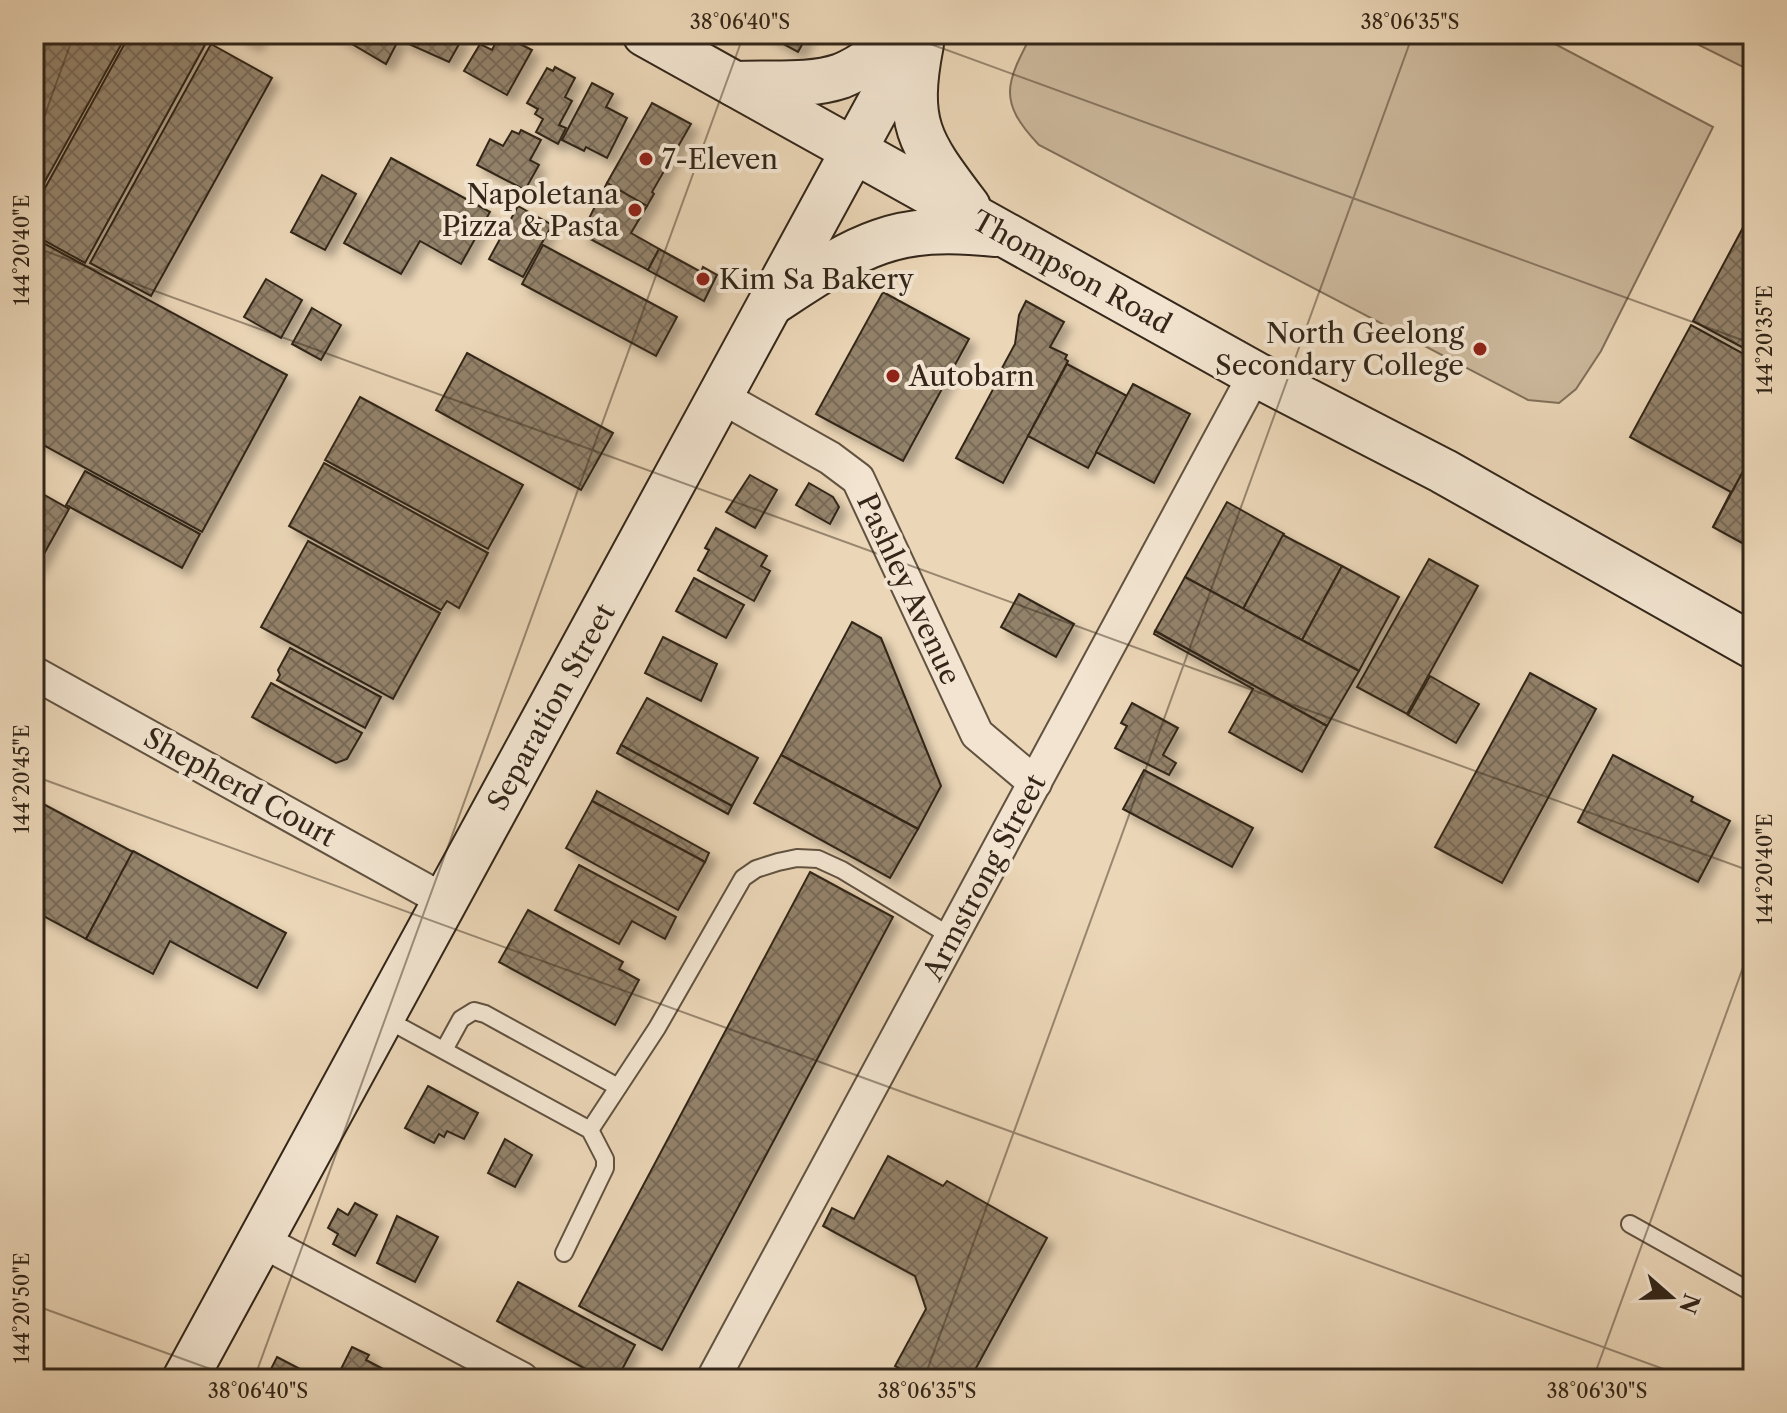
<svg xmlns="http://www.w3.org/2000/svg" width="1787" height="1413" viewBox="0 0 1787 1413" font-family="'Libre Caslon Text',serif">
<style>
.green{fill:#ccb89c;stroke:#806f5a;stroke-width:2}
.building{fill:url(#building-cross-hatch);stroke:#332619;stroke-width:2;filter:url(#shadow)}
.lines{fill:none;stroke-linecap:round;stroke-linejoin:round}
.lane-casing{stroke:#615240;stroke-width:20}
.street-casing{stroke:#615240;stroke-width:36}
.secondary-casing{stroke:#332619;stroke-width:48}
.lane{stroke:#f2e4d0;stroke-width:16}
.street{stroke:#f2e4d0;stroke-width:32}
.secondary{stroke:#f2e4d0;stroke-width:44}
.ticks{fill:none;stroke:#332619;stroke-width:2;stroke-opacity:0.45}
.poi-dot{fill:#8f2418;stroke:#f2e4d0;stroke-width:3}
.labels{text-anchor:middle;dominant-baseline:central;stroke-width:8;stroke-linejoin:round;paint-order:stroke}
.poi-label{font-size:28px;fill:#332619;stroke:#f2e4d0;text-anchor:start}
.street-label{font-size:28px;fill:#332619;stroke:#f2e4d0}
.neatline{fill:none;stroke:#332619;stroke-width:3}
.ticks-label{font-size:20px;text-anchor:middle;fill:#332619}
</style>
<defs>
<pattern id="building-cross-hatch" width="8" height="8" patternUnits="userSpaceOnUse" patternTransform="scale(2)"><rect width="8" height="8" fill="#93826b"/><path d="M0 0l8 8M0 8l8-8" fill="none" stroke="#796a57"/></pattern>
<filter id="shadow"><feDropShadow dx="7" dy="7" stdDeviation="4" flood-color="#0004"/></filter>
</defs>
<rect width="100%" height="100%" fill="#ebd6b7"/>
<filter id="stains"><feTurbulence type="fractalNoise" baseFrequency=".0025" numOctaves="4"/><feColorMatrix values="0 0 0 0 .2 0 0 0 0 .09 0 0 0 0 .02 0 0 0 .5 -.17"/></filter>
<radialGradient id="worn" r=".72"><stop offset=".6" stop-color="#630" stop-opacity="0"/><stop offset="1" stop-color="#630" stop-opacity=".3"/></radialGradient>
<g class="green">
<path d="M1032 34H1536L1713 127 1601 351 1576 389 1559 403 1528 400 1039 145C997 101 1006 83 1032 34Z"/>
<path d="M1677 34H1753V72Z"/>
</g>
<g class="building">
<path d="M46 34H127L34 201V55Z"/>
<path d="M130 34H191L206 43 85 263 34 235V208Z"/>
<path d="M236 34H260L254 44Z"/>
<path d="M335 34H390L399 39 386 64Z"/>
<path d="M404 34H453L462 39 449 62 402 41Z"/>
<path d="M500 34 532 50 507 95 464 71 480 44 492 50Z"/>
<path d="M765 34H785L795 39 798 34H808L798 52Z"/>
<path d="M211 44 272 78 151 296 90 263Z"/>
<path d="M555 67 575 78 565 97 572 101 559 125 566 128 558 144 536 132 543 119 535 114 538 109 527 103 547 68 553 71Z"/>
<path d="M592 83 613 94 606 107 627 118 607 158 586 147 584 151 562 140Z"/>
<path d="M652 103 691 124 652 192 654 194 647 206 607 183Z"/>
<path d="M521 130 541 140 530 160 539 165 525 190 477 165 490 139 503 146 512 131 519 134Z"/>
<path d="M391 158 490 212 461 264 420 241 401 274 344 243Z"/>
<path d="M322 175 356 194 325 250 291 232Z"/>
<path d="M607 183 647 206 631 233 659 249 648 270 581 234Z"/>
<path d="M518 206 552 225 523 277 489 259Z"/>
<path d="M1746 222 1753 226V353L1693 321Z"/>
<path d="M34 238 287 375 202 532 34 440Z"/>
<path d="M543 245 677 317 656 356 522 284Z"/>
<path d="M659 249 701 272 703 267 717 275 704 301 648 270Z"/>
<path d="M266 279 302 300 281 338 244 317Z"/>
<path d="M883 292 969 339 903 461 816 414Z"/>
<path d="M1026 301 1064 322 1050 347 1067 355 1065 359 1068 361 1003 483 956 458 1004 369 1002 368 1015 344 1019 315Z"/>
<path d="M312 308 341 325 321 360 292 344Z"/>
<path d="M1691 325 1753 359V453L1713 527 1731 492 1630 437Z"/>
<path d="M467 353 613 433 581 490 436 410Z"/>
<path d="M1067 364 1127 396 1088 468 1028 436Z"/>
<path d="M1133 384 1190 414 1154 483 1096 452Z"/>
<path d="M360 397 523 485 488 549 325 460Z"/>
<path d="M1753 453V549L1713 527Z"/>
<path d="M324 463 488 553 459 608 447 601 441 610 289 526Z"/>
<path d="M85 471 200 534 182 568 66 505Z"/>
<path d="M750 475 777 490 755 528 726 512Z"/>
<path d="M809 483 833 497 839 507 830 524 796 505Z"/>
<path d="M34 489 69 509 35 570 34 569Z"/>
<path d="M1227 502 1284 534 1243 609 1185 577Z"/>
<path d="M716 528 767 556 761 566 770 571 754 601 698 570 709 550 705 548Z"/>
<path d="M1283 535 1342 566 1302 640 1243 609Z"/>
<path d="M308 541 440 613 393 699 261 627Z"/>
<path d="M1429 559 1478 586 1407 714 1357 687Z"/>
<path d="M1342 566 1399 597 1359 671 1302 640Z"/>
<path d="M1185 577 1359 671 1327 726 1155 631Z"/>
<path d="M694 578 744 605 726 638 676 611Z"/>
<path d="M1019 594 1074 624 1056 657 1001 627Z"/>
<path d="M852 622 881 638 941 786 918 829 781 755Z"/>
<path d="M1155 631 1327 726 1302 772 1229 732 1253 689 1154 634Z"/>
<path d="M663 637 717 664 701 701 645 673Z"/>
<path d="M290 648 381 697 365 728 277 680 280 675 278 670Z"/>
<path d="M1530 673 1596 709 1502 883 1435 847Z"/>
<path d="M1430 676 1479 704 1456 743 1408 715Z"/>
<path d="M271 683 362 733 347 759 336 763 252 717Z"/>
<path d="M647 698 758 758 732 806 621 745Z"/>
<path d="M1132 703 1178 728 1163 755 1176 763 1169 775 1115 748 1127 726 1121 723Z"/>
<path d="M621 745 732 806 728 814 617 753Z"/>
<path d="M781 755 918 829 890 878 754 803Z"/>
<path d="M1613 755 1693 797 1691 801 1730 821 1698 882 1578 822Z"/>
<path d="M1144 770 1253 828 1232 867 1123 809Z"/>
<path d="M597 791 709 853 705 862 592 801Z"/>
<path d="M34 799 133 852 86 939 34 911Z"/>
<path d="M592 801 705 862 678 910 566 848Z"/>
<path d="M133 851 286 933 257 988 170 941 153 974 86 939Z"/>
<path d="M579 865 676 917 665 939 632 921 619 944 555 910Z"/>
<path d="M810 872 893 917 662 1350 579 1306Z"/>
<path d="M528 910 623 962 619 969 639 980 615 1025 499 962Z"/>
<path d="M428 1086 478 1113 464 1139 447 1131 444 1137 439 1134 434 1143 405 1128Z"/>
<path d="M505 1139 532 1155 515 1187 488 1173Z"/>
<path d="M888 1156 943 1186 947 1181 1047 1238 970 1379H919L895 1366 926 1309 915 1276 823 1226 832 1208 854 1219Z"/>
<path d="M355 1203 377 1215 355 1256 333 1244 338 1234 328 1228 338 1209 348 1215Z"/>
<path d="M397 1216 438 1237 415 1282 377 1263Z"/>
<path d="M518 1282 635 1345 617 1379H604L497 1321Z"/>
<path d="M352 1347 369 1355 366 1360 389 1372 385 1379H336Z"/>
<path d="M277 1357 319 1379H266Z"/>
</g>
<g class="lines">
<g class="lane-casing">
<g id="lane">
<path d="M384 1018 590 1130 605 1159V1168L564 1253"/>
<path d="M444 1050 461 1019 474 1011 485 1014 618 1087"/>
<path d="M590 1130 657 1028 743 878 756 869 778 862 797 858 818 859 842 870 952 937"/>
<path d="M1630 1224 1753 1293"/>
</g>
</g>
<g class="street-casing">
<g id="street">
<path d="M720 396 830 458 858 479 977 734 1035 783"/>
<path d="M34 673 445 901"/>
<path d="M262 1241 522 1379"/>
<path d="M713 1379 1255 374"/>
</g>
</g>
<g class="secondary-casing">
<g id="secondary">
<path d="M645 34 1255 374 1443 471 1753 646"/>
<path d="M921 44C905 126 920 143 968 207"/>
<path d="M735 84C769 82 809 87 841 76 864 67 884 50 903 34"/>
<path d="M773 302C856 248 890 222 994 234"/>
<path d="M185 1379 917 34"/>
</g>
</g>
<use href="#lane" class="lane"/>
<use href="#street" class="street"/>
<use href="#secondary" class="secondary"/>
</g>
<path class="ticks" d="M903 34 1753 344M34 145 74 34M34 247 1753 872M34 776 1691 1379M34 1305 238 1379M254 1379 744 34M924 1379 1413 34M1593 1379 1753 940"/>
<g class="poi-dot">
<circle cx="646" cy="159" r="8"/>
<circle cx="635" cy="210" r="8"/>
<circle cx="703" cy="279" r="8"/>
<circle cx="1480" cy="349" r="8"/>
<circle cx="893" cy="376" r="8"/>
</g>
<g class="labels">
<g class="poi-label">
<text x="662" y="159">7-Eleven</text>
<text x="619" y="194" text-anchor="end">Napoletana<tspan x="619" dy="32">Pizza &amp; Pasta</tspan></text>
<text x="719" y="279">Kim Sa Bakery</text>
<text x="1464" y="333" text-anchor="end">North Geelong<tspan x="1464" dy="32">Secondary College</tspan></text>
<text x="909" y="376">Autobarn</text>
</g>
<g class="street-label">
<text transform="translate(1072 272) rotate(29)">Thompson Road</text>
<text transform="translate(909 589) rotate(65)">Pashley Avenue</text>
<text transform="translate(551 707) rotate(-61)">Separation Street</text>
<text transform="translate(240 787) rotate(29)">Shepherd Court</text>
<text transform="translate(984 877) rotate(-62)">Armstrong Street</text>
</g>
</g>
<rect width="1787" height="1413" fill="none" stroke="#ebd6b7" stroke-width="88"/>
<g transform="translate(1671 1297) rotate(110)" stroke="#f2e4d0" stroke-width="6" paint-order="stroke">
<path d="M0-6L14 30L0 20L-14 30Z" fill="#332619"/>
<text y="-12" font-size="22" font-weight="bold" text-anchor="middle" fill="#332619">N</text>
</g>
<rect x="44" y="44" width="1699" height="1325" class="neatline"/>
<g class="ticks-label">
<text x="740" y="29">38°06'40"S</text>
<text x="1410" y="29">38°06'35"S</text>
<text transform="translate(22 250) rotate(-90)" y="7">144°20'40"E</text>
<text transform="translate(1765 340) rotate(-90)" y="7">144°20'35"E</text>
<text transform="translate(22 779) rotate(-90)" y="7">144°20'45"E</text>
<text transform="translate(1765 869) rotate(-90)" y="7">144°20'40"E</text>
<text transform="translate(22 1308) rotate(-90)" y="7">144°20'50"E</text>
<text x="258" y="1398">38°06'40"S</text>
<text x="927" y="1398">38°06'35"S</text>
<text x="1597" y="1398">38°06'30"S</text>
</g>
<rect width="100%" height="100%" filter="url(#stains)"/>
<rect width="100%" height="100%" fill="url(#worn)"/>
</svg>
